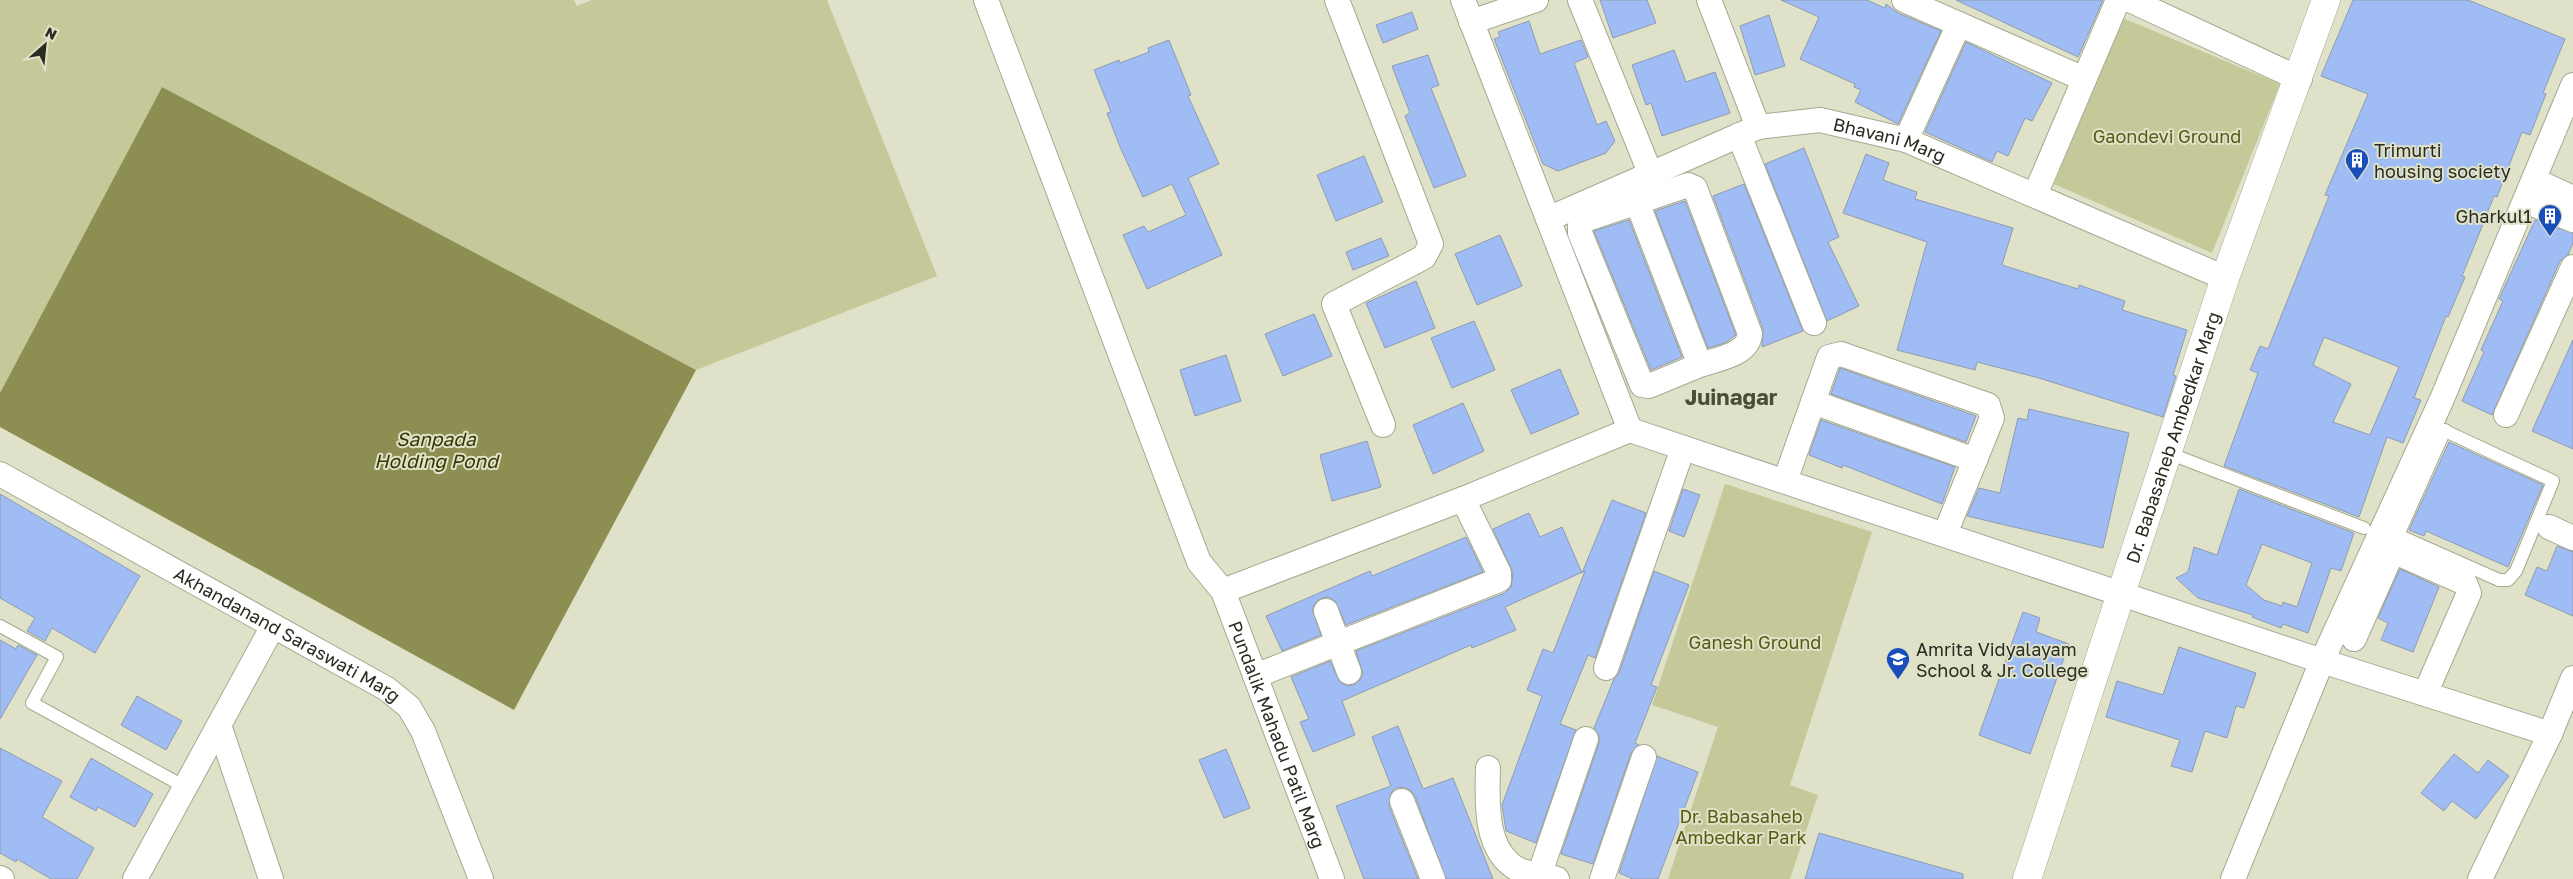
<svg xmlns="http://www.w3.org/2000/svg" width="2573" height="879" viewBox="0 0 2573 879" font-family="'Golos Text',sans-serif">
<style>
.green{fill:#c5c99a}
.water{fill:#8c8f51}
.building{fill:#9fbdf4;stroke:#8f9bb0;fill-rule:evenodd}
.lines{fill:none;stroke-linecap:round;stroke-linejoin:round}
.lane-casing{stroke:#a6a890;stroke-width:14}
.street-casing{stroke:#a6a890;stroke-width:26}
.secondary-casing{stroke:#a6a890;stroke-width:29}
.lane{stroke:#fff;stroke-width:12}
.street{stroke:#fff;stroke-width:24}
.secondary{stroke:#fff;stroke-width:28}
.labels{text-anchor:middle;dominant-baseline:central;stroke-width:4;stroke-linejoin:round;paint-order:stroke}
.park-label{font-size:18px;fill:#585a10;stroke:#dfe2c8}
.street-label{font-size:18px;fill:#2a2b21;stroke:#dfe2c8}
.poi-label{font-size:18px;fill:#2a2b21;stroke:#dfe2c8;text-anchor:start}
.water-label{font-size:19px;font-style:italic;fill:#353602;stroke:#dfe2c8}
.district-label{font-size:22px;font-weight:bold;fill:#4b4d38;stroke:#dfe2c8}
</style>
<rect width="100%" height="100%" fill="#dfe2c8"/>
<g class="green">
<path d="M0 0H574L577 6 592 0H827L937 276 696 370 162 87 0 393Z"/>
<path d="M2123 18 2280 84 2212 253 2054 184Z"/>
<path d="M1725 484 1872 532 1790 785 1818 795 1790 879H1668L1718 727 1652 705Z"/>
</g>
<path class="water" d="M162 87 696 370 514 710 0 427V393Z"/>
<g class="building">
<path d="M1600 0H1647L1656 23 1613 38Z"/>
<path d="M1781 0H1867L1885 8 1886 4 1898 13 1941 31 1898 124 1855 102 1861 90 1854 87 1855 84 1800 59 1819 17Z"/>
<path d="M1956 0H2103L2078 57Z"/>
<path d="M2353 0H2468L2565 39 2543 93 2546 94 2530 135 2522 132 2497 197 2494 196 2477 239 2462 276 2465 277 2448 317 2446 316 2414 398 2421 400 2403 443 2387 437 2359 517 2224 466 2258 373 2250 370 2260 346 2268 349 2329 196 2325 195 2368 94 2321 76ZM2324 337 2399 367 2370 435 2333 422 2351 384 2313 365Z"/>
<path d="M1412 12 1418 29 1383 43 1376 25Z"/>
<path d="M1769 15 1785 66 1755 75 1740 26Z"/>
<path d="M1529 21 1540 54 1581 40 1588 57 1574 63 1597 125 1606 121 1615 141 1606 153 1558 171 1543 164 1494 39 1500 37 1498 32Z"/>
<path d="M1169 40 1191 95 1188 96 1219 164 1188 178 1222 255 1147 289 1123 235 1144 226 1148 232 1186 215 1172 184 1143 197 1120 147 1107 113 1111 112 1094 70 1119 60 1120 63 1149 52 1148 48Z"/>
<path d="M1966 42 2052 83 2032 121 2025 118 2008 156 1997 151 1992 162 1925 132Z"/>
<path d="M1674 50 1686 82 1715 72 1730 113 1662 136 1651 103 1646 105 1632 65Z"/>
<path d="M1428 55 1439 85 1431 88 1466 176 1434 188 1405 116 1410 113 1392 66Z"/>
<path d="M1804 148 1839 237 1828 242 1859 306 1827 321 1765 164Z"/>
<path d="M1866 154 1889 163 1883 180 1917 192 1915 199 2013 228 2002 265 2078 289 2079 285 2125 301 2122 310 2187 330 2173 375 2176 376 2163 417 2039 378 1977 362 1975 370 1897 350 1927 242 1843 213Z"/>
<path d="M1364 156 1383 202 1336 221 1317 175Z"/>
<path d="M1744 184 1803 331 1762 347 1763 329 1713 196Z"/>
<path d="M1685 201 1736 335 1725 343 1708 348 1655 211Z"/>
<path d="M1629 220 1682 357 1651 370 1594 231Z"/>
<path d="M2535 220 2573 233V243L2568 255 2560 261 2492 415 2462 401 2484 352 2481 350 2503 301 2499 299Z"/>
<path d="M1500 235 1522 286 1477 305 1455 254Z"/>
<path d="M1381 238 1389 256 1353 270 1346 252Z"/>
<path d="M1416 281 1435 328 1385 348 1366 303Z"/>
<path d="M1314 314 1332 356 1283 376 1265 334Z"/>
<path d="M1474 321 1495 370 1452 388 1431 338Z"/>
<path d="M2573 340V449L2532 431Z"/>
<path d="M1226 355 1241 401 1195 416 1180 370Z"/>
<path d="M1840 368 1976 416 1966 442 1831 394Z"/>
<path d="M1560 369 1579 414 1531 434 1511 390Z"/>
<path d="M1463 403 1484 451 1433 474 1413 425Z"/>
<path d="M2029 409 2129 433 2103 548 1967 516 1979 488 2000 493 2018 418 2027 420Z"/>
<path d="M1821 420 1955 467 1942 504 1843 465 1842 468 1809 455Z"/>
<path d="M1367 441 1381 487 1332 501 1320 455Z"/>
<path d="M2449 442 2543 485 2508 567 2426 531 2424 536 2409 530Z"/>
<path d="M1683 489 1700 495 1684 537 1669 531Z"/>
<path d="M2239 489 2354 533 2341 571 2331 568 2308 633 2283 624 2281 628 2252 617 2253 615 2198 598 2176 578 2188 572 2194 547 2217 555ZM2262 544 2312 563 2297 607 2283 602 2282 606 2264 600 2246 585Z"/>
<path d="M0 494 140 576 95 653 52 628 45 641 27 631 35 618 0 598Z"/>
<path d="M1612 500 1646 513 1595 658 1588 655 1560 724 1576 730 1536 843 1506 831 1502 805 1542 696 1527 690 1543 649 1553 653 1585 571 1505 607 1516 630 1472 648 1471 645 1342 701 1355 735 1313 752 1300 722 1309 719 1291 677 1330 661 1340 682 1347 686 1354 685 1360 680 1363 674 1356 651 1505 593 1511 587 1513 573 1493 529 1529 513 1540 537 1562 527 1582 573Z"/>
<path d="M1466 537 1483 572 1346 625 1335 601 1328 597 1321 598 1315 603 1312 609 1321 635 1282 651 1266 616 1370 571 1372 576Z"/>
<path d="M2557 546 2573 552V616L2525 595 2537 567 2547 571Z"/>
<path d="M2400 569 2439 587 2413 652 2381 640 2388 623 2378 618Z"/>
<path d="M1654 571 1689 585 1651 685 1657 687 1635 743 1639 745 1631 753 1593 864 1561 854 1599 743V736L1594 728 1614 679 1619 673Z"/>
<path d="M2023 612 2040 618 2036 632 2069 644 2030 754 1979 735Z"/>
<path d="M0 640 16 649 18 645 37 655 0 719Z"/>
<path d="M2179 647 2256 673 2244 708 2236 706 2227 738 2205 731 2192 772 2171 766 2180 740 2106 717 2117 681 2163 695Z"/>
<path d="M137 696 182 721 166 750 121 725Z"/>
<path d="M1398 726 1423 789 1453 778 1493 879H1446L1415 796 1410 790 1404 787 1396 788 1391 793 1389 806 1418 879H1364L1336 806 1391 786 1372 737Z"/>
<path d="M0 748 62 781 42 817 94 848 77 879H51L17 859 16 862 0 853Z"/>
<path d="M1226 749 1250 808 1224 818 1199 760Z"/>
<path d="M2454 754 2478 773 2488 760 2509 776 2476 819 2452 801 2444 811 2421 793Z"/>
<path d="M1657 756 1698 772 1658 879H1633L1619 873Z"/>
<path d="M91 758 153 794 135 827 98 807 96 811 70 797Z"/>
<path d="M1819 833 1963 874V879H1805Z"/>
</g>
<g class="lines">
<g class="lane-casing">
<g id="lane">
<path d="M2168 453 2364 528"/>
<path d="M2384 529 2499 580H2508L2516 571 2553 481 2430 424"/>
<path d="M2398 535 2445 430"/>
<path d="M0 626 57 657 32 703 185 787"/>
</g>
</g>
<g class="street-casing">
<g id="street">
<path id="s1" d="M986 0 1199 562 1223 591 1332 879"/>
<path d="M1337 0 1431 244 1424 257 1334 304 1383 425"/>
<path d="M1463 0 1630 430 2322 661 2550 734"/>
<path d="M1580 0 1651 175"/>
<path d="M1709 0 1758 127"/>
<path d="M1904 0 2084 79"/>
<path d="M2130 0 2300 79"/>
<path d="M1471 22 1536 0"/>
<path d="M1739 135 1814 323"/>
<path d="M1906 140 1959 24"/>
<path d="M2534 180 2573 198"/>
<path d="M1630 184 1637 202 1700 365 1649 386 1642 385 1580 233V226L1585 220 1688 185 1695 188 1750 334C1748 355 1717 359 1700 365"/>
<path d="M2035 195 2118 0"/>
<path d="M2525 201 2573 220"/>
<path id="s2" d="M1548 219 1758 127 1820 120 1906 140 2225 278"/>
<path d="M1813 402 1975 460"/>
<path d="M2506 415 2573 267"/>
<path id="s3" d="M0 474 387 689 409 707 423 731 481 879"/>
<path d="M1785 481 1829 357 1841 354 1988 405 1992 418 1945 534"/>
<path d="M2549 527 2573 538"/>
<path d="M2377 544 2465 583 2469 593 2425 694"/>
<path d="M1223 591 1463 499 1630 430"/>
<path d="M1326 611 1349 672"/>
<path d="M2354 639 2393 551"/>
<path d="M1606 668 1683 448"/>
<path d="M1255 676 1499 580V573L1463 499"/>
<path d="M219 725 271 879"/>
<path d="M1488 768C1487 802 1484 852 1519 870 1529 874 1546 875 1557 879"/>
<path d="M1402 801 1433 879"/>
<path d="M0 878 2 879"/>
<path d="M135 879 273 626"/>
<path d="M1541 879 1540 873 1586 739"/>
<path d="M1602 879 1644 757"/>
<path d="M2233 879 2322 661 2442 399 2573 85"/>
<path d="M2480 879 2550 734 2573 678"/>
</g>
</g>
<g class="secondary-casing">
<g id="secondary">
<path id="s4" d="M2027 879 2225 278 2326 0"/>
</g>
</g>
<use href="#lane" class="lane"/>
<use href="#street" class="street"/>
<use href="#secondary" class="secondary"/>
</g>
<defs>
<g id="building-pin" transform="scale(1.25)"><path d="M0 17L-7.5 6A9.5 9.5 0 1 1 7.5 6Z" fill="#194db9" stroke="#dfe2c8"/><path d="M-4-6H4V6H1V3H-1V6H-4ZM-2.5-4.3h1.7v1.8h-1.7ZM.8-4.3h1.7v1.8H.8ZM-2.5-1h1.7V.8h-1.7ZM.8-1h1.7V.8H.8Z" fill="#fff"/></g>
<g id="school-pin" transform="scale(1.25)"><path d="M0 17L-7.5 6A9.5 9.5 0 1 1 7.5 6Z" fill="#194db9" stroke="#dfe2c8"/><path d="M0-5L7-2L0 1L-7-2ZM-4 1L0 2.5L4 1V4Q0 6-4 4Z" fill="#fff"/></g>
</defs>
<g fill-rule="evenodd">
<use href="#building-pin" x="2357" y="160"/>
<use href="#building-pin" x="2550" y="216"/>
<use href="#school-pin" x="1898" y="659"/>
</g>
<g class="labels">
<g class="park-label">
<text x="2167" y="136">Gaondevi Ground</text>
<text x="1755" y="642">Ganesh Ground</text>
<text x="1741" y="816">Dr. Babasaheb<tspan x="1741" dy="21">Ambedkar Park</tspan></text>
</g>
<g class="street-label">
<text stroke="none"><textPath href="#s2" startOffset="364">Bhavani Marg</textPath></text>
<text stroke="none"><textPath href="#s4" startOffset="465">Dr. Babasaheb Ambedkar Marg</textPath></text>
<text stroke="none"><textPath href="#s3" startOffset="329">Akhandanand Saraswati Marg</textPath></text>
<text stroke="none"><textPath href="#s1" startOffset="792">Pundalik Mahadu Patil Marg</textPath></text>
</g>
<g class="poi-label">
<text x="2374" y="150">Trimurti<tspan x="2374" dy="21">housing society</tspan></text>
<text x="2532" y="216" text-anchor="end">Gharkul1</text>
<text x="1916" y="649">Amrita Vidyalayam<tspan x="1916" dy="21">School &amp; Jr. College</tspan></text>
</g>
<g class="water-label">
<text x="436" y="438">Sanpada<tspan x="436" dy="22">Holding Pond</tspan></text>
</g>
<g class="district-label">
<text x="1731" y="396">Juinagar</text>
</g>
</g>
<g transform="translate(45 45) rotate(27)" stroke="#dfe2c8" stroke-width="4" paint-order="stroke">
<path d="M0-4L9 19L0 12L-9 19Z" fill="#2a2b21"/>
<text y="-8" font-size="14" font-weight="bold" text-anchor="middle" fill="#2a2b21">N</text>
</g>
</svg>
